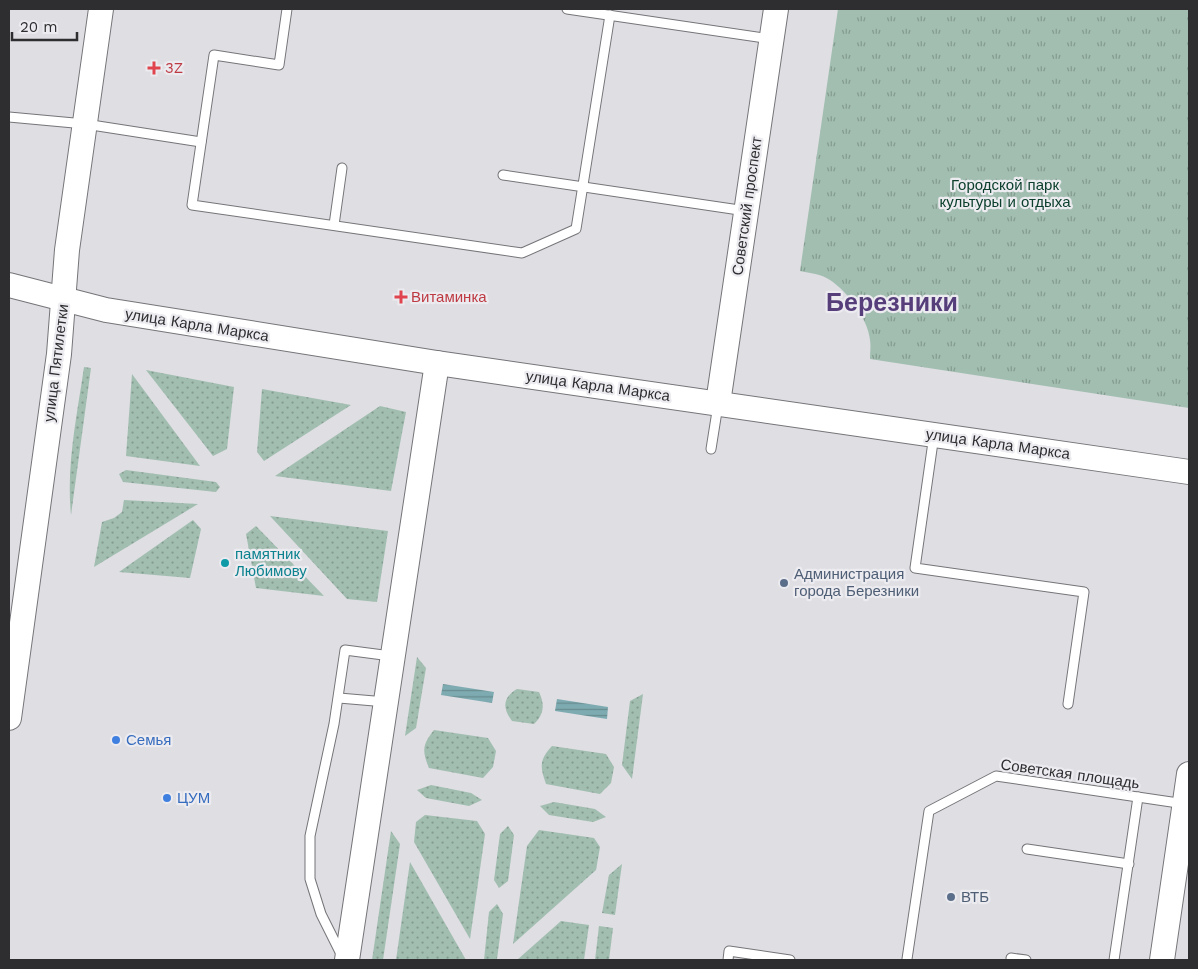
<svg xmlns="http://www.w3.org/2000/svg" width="1198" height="969" viewBox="0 0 1198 969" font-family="'Work Sans',sans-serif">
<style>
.grass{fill:url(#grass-dots)}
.park{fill:url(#park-tufts)}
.water{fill:url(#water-rules)}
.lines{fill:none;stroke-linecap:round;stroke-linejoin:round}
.lane-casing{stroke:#757478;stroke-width:11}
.secondary-casing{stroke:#757478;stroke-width:26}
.lane{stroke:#fff;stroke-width:9}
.secondary{stroke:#fff;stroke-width:24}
.health-dot{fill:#e0444e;stroke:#ecebf0;stroke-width:2}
.culture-dot{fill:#0f9aa8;stroke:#ecebf0;stroke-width:2}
.service-dot{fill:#5c6f8a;stroke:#ecebf0;stroke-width:2}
.shop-dot{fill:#3f7fe0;stroke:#ecebf0;stroke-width:2}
.labels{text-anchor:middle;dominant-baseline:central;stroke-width:4.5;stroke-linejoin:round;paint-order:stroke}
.health-label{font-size:15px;fill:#be3a42;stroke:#ecebf0;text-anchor:start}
.park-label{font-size:15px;fill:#0c402c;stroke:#ecebf0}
.street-label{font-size:15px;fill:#2e2e30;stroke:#ecebf0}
.culture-label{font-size:15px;fill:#0d838f;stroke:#ecebf0;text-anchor:start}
.service-label{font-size:15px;fill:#4e5e75;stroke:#ecebf0;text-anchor:start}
.shop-label{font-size:15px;fill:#366cbe;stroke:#ecebf0;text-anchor:start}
.town-label{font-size:25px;font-weight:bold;fill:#563e7b;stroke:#ecebf0}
</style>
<defs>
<pattern id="grass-dots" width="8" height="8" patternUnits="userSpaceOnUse" patternTransform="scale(1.25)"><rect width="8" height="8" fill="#a2beb0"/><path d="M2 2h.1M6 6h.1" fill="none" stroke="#849b90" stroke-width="1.8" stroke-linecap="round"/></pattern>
<pattern id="park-tufts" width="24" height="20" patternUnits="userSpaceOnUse" patternTransform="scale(1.25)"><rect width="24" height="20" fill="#a2beb0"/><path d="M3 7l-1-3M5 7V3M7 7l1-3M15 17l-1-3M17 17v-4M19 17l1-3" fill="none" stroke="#849b90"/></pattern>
<pattern id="water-rules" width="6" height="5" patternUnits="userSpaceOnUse" patternTransform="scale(1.25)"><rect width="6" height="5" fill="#7dabb1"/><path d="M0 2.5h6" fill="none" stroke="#678c90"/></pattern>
</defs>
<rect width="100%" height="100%" fill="#dedee3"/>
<g class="grass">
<path d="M84 367 91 368 71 515C66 465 77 416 84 367Z"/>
<path d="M146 370 234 387 227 449 213 456Z"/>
<path d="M132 374 200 466 126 456Z"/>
<path d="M262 389 351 405 264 461 257 452Z"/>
<path d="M380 406 406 412 391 491 275 476Z"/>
<path d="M126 470 216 482 220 487 216 492 123 482 119 474Z"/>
<path d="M124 500 198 504 94 567 102 522 114 518 122 512Z"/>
<path d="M270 516 388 531 377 602 347 599Z"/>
<path d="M193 520 201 529 190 578 119 572Z"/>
<path d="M256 526 324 596 256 588 246 534Z"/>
<path d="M417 657 426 668 416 728 405 736Z"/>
<path d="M517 689 539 692C545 705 544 714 534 724L512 721C502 708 503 697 517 689Z"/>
<path d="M643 694 632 779 622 765 630 701Z"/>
<path d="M434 730 488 738 496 751 493 767 483 778 429 768C422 751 422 745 434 730Z"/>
<path d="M552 746 606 754 614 767 611 783 600 794 546 784C540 767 539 760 552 746Z"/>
<path d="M431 785 471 793 482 800 469 806 426 798 417 790Z"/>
<path d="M554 802 595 809 606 817 593 822 549 815 540 806Z"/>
<path d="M425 815 477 821 485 834 470 939 414 842 416 822Z"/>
<path d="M508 826 514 835 508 881 499 888 494 880 500 834Z"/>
<path d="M539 830 594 838 600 847 596 870 513 944 527 846Z"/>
<path d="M391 831 400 844 383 960H372Z"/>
<path d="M410 862 466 960H396Z"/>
<path d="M622 864 615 915 602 913 609 875Z"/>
<path d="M497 904 503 914 497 959 484 960 489 912Z"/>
<path d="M561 921 589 925 584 960H517Z"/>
<path d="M599 926 613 928 609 960H595Z"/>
</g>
<path class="park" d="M838 9H1189V408L870 359C870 353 871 346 870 340 868 319 847 291 830 280 821 274 810 273 800 271Z"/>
<g class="water">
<path d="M443 684 494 692 492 703 441 695Z"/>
<path d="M557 699 608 707 607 719 555 711Z"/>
</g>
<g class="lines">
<g class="lane-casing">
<g id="lane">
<path d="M287 9 279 65 214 55 192 205 522 253 576 229 610 15"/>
<path d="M567 9 771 39"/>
<path d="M9 117 85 124 201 142"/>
<path d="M503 175 746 211"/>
<path d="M334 225 342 168"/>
<path d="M934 435 915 568 1084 592 1068 704"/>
<path d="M711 449 718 405"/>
<path d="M339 698 386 702"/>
<path d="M1027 849 1129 864"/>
<path d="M342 956 321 914 310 879V836L334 724 345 650 391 656"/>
<path d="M1011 958 1026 960"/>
<path d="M907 959 929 811 996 776 1185 804"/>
<path d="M728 960 729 951 790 960"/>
<path d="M1114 960 1138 797"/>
</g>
</g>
<g class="secondary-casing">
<g id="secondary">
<path d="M9 285 106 310 437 363 1189 472"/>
<path d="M718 403 776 9"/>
<path d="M9 718 59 354 67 250 101 9"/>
<path d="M347 960 437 363"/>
<path d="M1162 960 1189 774"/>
</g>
</g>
<use href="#lane" class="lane"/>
<use href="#secondary" class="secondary"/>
</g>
<g class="health-dot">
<path d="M151.5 60.5h5v5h5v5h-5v5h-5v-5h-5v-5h5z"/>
<path d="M398.5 289.5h5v5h5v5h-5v5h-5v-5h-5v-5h5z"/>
</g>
<circle class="culture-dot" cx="225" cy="563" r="5"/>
<g class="service-dot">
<circle cx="784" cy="583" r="5"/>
<circle cx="951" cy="897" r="5"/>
</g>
<g class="shop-dot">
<circle cx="116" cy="740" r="5"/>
<circle cx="167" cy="798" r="5"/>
</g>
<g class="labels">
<g class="health-label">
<text x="165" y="68">3Z</text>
<text x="411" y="297">Витаминка</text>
</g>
<g class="park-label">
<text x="1005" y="185">Городской парк<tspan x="1005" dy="17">культуры и отдыха</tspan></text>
</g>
<g class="street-label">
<text transform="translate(747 206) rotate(-82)">Советский проспект</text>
<text transform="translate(197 325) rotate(9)">улица Карла Маркса</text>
<text transform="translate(56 363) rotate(-83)">улица Пятилетки</text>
<text transform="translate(598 386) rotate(8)">улица Карла Маркса</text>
<text transform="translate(998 444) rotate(8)">улица Карла Маркса</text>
<text transform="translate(1070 774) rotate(8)">Советская площадь</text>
</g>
<g class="culture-label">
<text x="235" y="554">памятник<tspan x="235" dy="17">Любимову</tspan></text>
</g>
<g class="service-label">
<text x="794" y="574">Администрация<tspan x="794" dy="17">города Березники</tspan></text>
<text x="961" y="897">ВТБ</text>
</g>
<g class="shop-label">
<text x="126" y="740">Семья</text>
<text x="177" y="798">ЦУМ</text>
</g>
<g class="town-label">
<text x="892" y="302">Березники</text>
</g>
</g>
<rect width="1198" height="969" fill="none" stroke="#2e2e30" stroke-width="20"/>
<path d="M12 32v8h65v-8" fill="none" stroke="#2e2e30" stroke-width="2.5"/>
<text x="20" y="32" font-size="15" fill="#2e2e30" stroke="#ecebf0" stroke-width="4" paint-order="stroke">20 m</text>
</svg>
